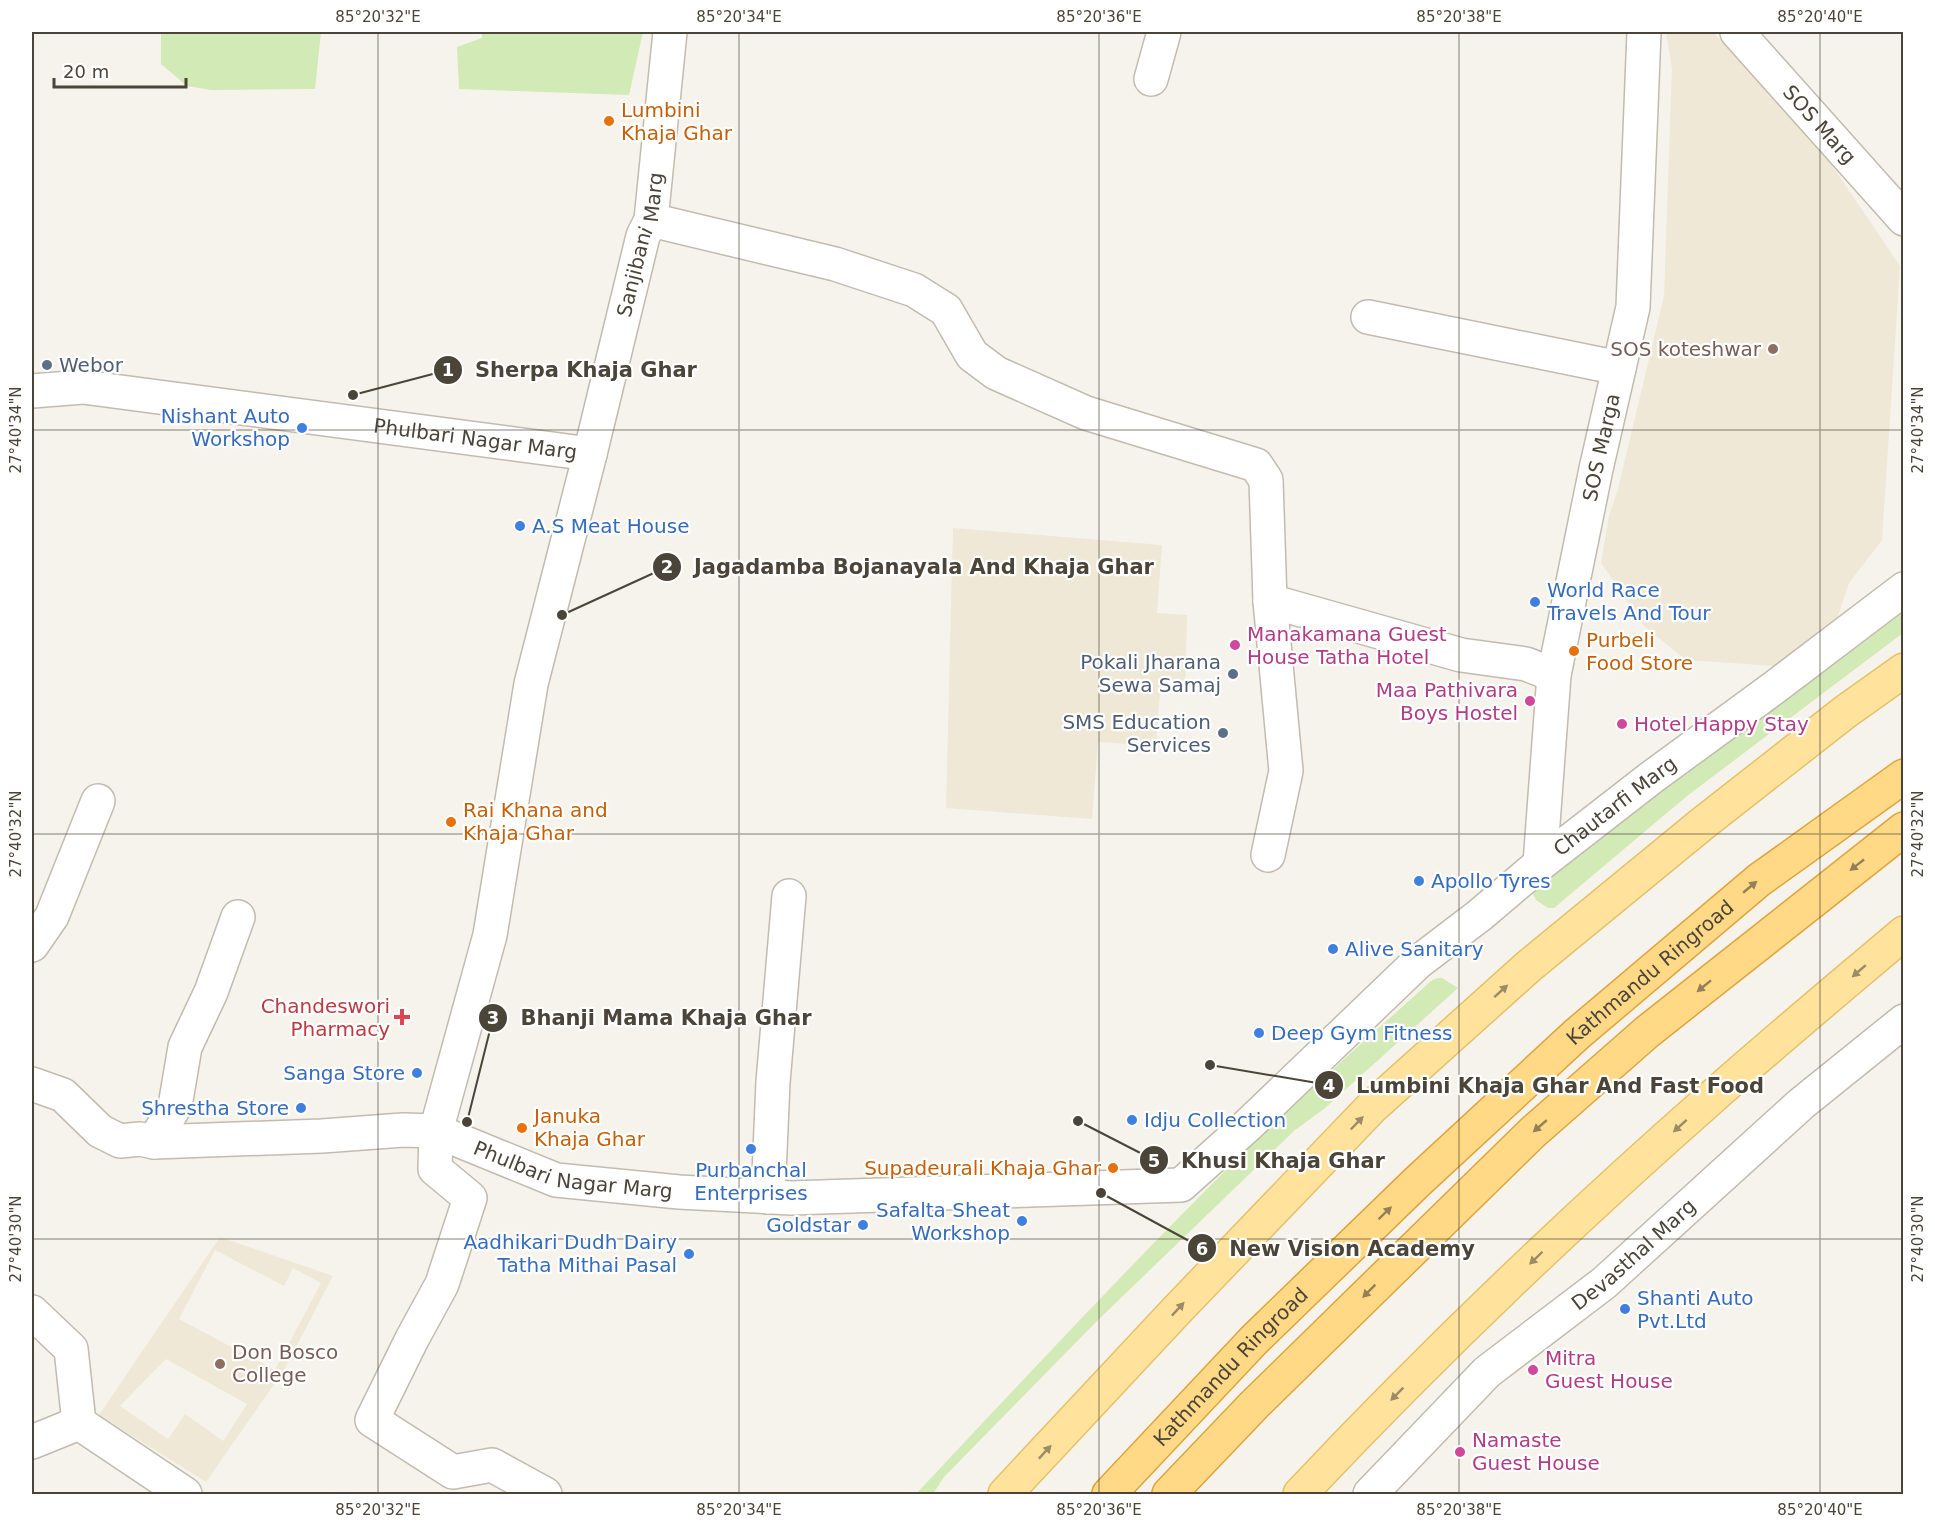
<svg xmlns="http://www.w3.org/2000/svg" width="1935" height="1526" viewBox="0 0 1935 1526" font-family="'DejaVu Sans',sans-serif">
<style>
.education{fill:#efe8d6;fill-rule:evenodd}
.green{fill:#d2eab5}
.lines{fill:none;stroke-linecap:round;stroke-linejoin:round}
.minor-casing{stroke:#c2bbae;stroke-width:36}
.primary-casing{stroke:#e6c16a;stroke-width:36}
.trunk-casing{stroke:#e0a43c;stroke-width:36}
.minor{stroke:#fff;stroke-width:33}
.primary{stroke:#ffe39c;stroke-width:33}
.trunk{stroke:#ffd985;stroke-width:33}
.oneway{fill:#938057}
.oneway2{fill:#9c8c66}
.ticks{fill:none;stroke:#4b4439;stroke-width:1.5;stroke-opacity:0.45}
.food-dot{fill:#e8710a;stroke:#fff;stroke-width:2}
.education-dot{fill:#8d6e63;stroke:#fff;stroke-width:2}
.service-dot{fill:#5c6f8a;stroke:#fff;stroke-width:2}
.shop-dot{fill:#3f7fe0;stroke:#fff;stroke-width:2}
.hotel-dot{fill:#d1479c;stroke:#fff;stroke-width:2}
.health-dot{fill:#e0444e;stroke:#fff;stroke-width:2}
.labels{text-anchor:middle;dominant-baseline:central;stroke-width:4.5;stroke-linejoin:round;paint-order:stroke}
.food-label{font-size:20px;fill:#c56008;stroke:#fff;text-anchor:start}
.street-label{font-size:20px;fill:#4b4439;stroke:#fff}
.education-label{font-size:20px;fill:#785e54;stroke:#fff;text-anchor:end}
.service-label{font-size:20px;fill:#4e5e75;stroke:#fff;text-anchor:end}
.shop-label{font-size:20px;fill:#366cbe;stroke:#fff;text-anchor:start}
.hotel-label{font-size:20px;fill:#b23c85;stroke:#fff;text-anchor:start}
.health-label{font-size:20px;fill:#be3a42;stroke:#fff;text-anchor:end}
.leader{fill:none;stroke:#4b4439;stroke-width:2}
.callout-dot{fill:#4b4439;stroke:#fff;stroke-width:2}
.mark-label{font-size:18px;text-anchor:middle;font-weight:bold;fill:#fff}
.callout-label{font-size:21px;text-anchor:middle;font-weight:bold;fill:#4b4439;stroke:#fff;stroke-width:4.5;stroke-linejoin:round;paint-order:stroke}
.neatline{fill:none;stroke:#4b4439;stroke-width:2}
.ticks-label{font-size:15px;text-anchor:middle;fill:#4b4439}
</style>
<rect width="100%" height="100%" fill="#f6f3ec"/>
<g class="education">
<path d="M1666 32H1713L1804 124 1900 266 1882 540 1849 583 1820 669 1686 660 1644 626 1601 563 1609 516 1618 489 1664 296 1672 69Z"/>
<path d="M953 528 1162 545 1157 613 1187 615 1185 694 1160 691 1156 746 1098 742 1092 819 946 808Z"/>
<path d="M220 1237 333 1276 284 1370 206 1482 99 1415ZM215 1250 284 1286 293 1268 321 1283 275 1370 179 1319ZM166 1359 247 1404 223 1441 185 1414 168 1439 120 1406Z"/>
</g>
<g class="green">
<path d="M161 32H321L315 89 211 90 187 86 161 64Z"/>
<path d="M482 32H643L629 95 459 89 457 47 482 38Z"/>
<path d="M1903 605V633L1687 796 1554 908H1548L1536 900 1531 890Z"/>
<path d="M1437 978H1442L1458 988 1324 1109 1295 1130 1097 1321 944 1477 933 1494H916C1023 1380 1129 1266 1240 1156 1301 1096 1367 1039 1431 981Z"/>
</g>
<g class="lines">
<g class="minor-casing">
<g id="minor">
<path id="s1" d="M1737 32 1904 219"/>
<path d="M1151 79 1164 32"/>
<path d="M651 220 835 264 914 290 946 310 972 355 996 373 1086 413 1256 465 1266 480 1270 601"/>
<path d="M1368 317 1619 368"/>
<path id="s2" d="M32 391 83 387 590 454"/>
<path d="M1268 855 1286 771 1270 601 1461 655 1526 664 1554 675"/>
<path id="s3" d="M1540 864 1554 675 1596 469 1633 307 1644 32"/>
<path d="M32 945 52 916 98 801"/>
<path id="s4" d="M32 1084 63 1095 100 1131 120 1141 140 1139 154 1142 322 1136 403 1130 436 1131 556 1180 679 1192 791 1198 1181 1185 1248 1125 1417 963 1480 915 1540 864 1652 777 1775 687 1904 589"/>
<path d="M154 1142 175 1106 185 1047 211 992 238 917"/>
<path d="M768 1197 773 1082 789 896"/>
<path d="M32 1312 71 1349 79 1423"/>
<path d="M79 1423 185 1494"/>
<path d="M32 1442 79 1423"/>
<path id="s5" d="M545 1494 492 1465 453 1472 372 1420 412 1339 442 1284 470 1198 435 1169 436 1131 490 935 531 684 590 454 643 236 651 220 670 32"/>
<path id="s6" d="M1370 1494 1487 1372 1604 1283 1801 1104 1904 1021"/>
</g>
</g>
<g class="primary-casing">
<g id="primary">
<path d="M1005 1494 1177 1310 1372 1107 1529 966 1702 824 1845 712 1904 670"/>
<path d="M1300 1494C1430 1356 1568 1224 1711 1098 1774 1042 1839 988 1904 933"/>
</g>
</g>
<g class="trunk-casing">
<g id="trunk">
<path id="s7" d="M1109 1494 1254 1340 1417 1182 1577 1034 1759 880 1904 776"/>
<path d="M1169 1494 1255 1404 1532 1133 1647 1032 1904 829"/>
</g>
</g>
<use href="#minor" class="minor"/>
<use href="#primary" class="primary"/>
<use href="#trunk" class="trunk"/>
</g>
<defs><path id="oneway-solid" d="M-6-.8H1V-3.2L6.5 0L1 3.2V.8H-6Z" transform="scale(1.5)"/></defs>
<g class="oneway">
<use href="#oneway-solid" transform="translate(1857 865) rotate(142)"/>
<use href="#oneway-solid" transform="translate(1750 887) rotate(-40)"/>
<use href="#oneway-solid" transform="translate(1704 986) rotate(141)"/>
<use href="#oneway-solid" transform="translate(1540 1126) rotate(139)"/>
<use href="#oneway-solid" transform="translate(1385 1213) rotate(-44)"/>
<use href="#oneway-solid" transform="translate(1369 1291) rotate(135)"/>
</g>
<g class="oneway2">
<use href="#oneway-solid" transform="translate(1859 971) rotate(139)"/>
<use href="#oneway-solid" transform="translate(1501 991) rotate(-42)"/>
<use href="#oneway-solid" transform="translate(1357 1123) rotate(-46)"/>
<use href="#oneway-solid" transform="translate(1680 1126) rotate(138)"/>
<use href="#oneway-solid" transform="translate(1536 1258) rotate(136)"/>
<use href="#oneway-solid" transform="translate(1178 1309) rotate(-47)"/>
<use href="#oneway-solid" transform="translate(1397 1394) rotate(135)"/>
<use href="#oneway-solid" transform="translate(1045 1452) rotate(-47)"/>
</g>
<path class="ticks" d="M378 32V1494M739 32V1494M1099 32V1494M1459 32V1494M1820 32V1494M32 430H1904M32 834H1904M32 1239H1904"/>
<g class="food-dot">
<circle cx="609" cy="121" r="6"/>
<circle cx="1574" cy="651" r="6"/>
<circle cx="451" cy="822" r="6"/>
<circle cx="522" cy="1128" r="6"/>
<circle cx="1113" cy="1168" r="6"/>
</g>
<g class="education-dot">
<circle cx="1773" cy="349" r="6"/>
<circle cx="220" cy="1364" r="6"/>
</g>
<g class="service-dot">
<circle cx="47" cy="365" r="6"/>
<circle cx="1233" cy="674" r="6"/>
<circle cx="1223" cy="733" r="6"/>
</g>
<g class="shop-dot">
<circle cx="302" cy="428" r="6"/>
<circle cx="520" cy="526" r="6"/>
<circle cx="1535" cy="602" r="6"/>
<circle cx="1419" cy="881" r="6"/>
<circle cx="1333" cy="949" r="6"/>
<circle cx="1259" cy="1033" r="6"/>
<circle cx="417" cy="1073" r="6"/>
<circle cx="301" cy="1108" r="6"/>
<circle cx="1132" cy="1120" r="6"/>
<circle cx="751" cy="1149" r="6"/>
<circle cx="1022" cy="1221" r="6"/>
<circle cx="863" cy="1225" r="6"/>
<circle cx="689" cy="1254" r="6"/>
<circle cx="1625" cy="1309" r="6"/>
</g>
<g class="hotel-dot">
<circle cx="1235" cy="645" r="6"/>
<circle cx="1530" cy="701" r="6"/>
<circle cx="1622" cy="724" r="6"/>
<circle cx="1533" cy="1370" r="6"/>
<circle cx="1460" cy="1452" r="6"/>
</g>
<path class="health-dot" d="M399 1008h6v6h6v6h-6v6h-6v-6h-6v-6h6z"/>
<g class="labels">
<g class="food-label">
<text x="621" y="110">Lumbini<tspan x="621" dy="23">Khaja Ghar</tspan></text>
<text x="1586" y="640">Purbeli<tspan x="1586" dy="23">Food Store</tspan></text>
<text x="463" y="810">Rai Khana and<tspan x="463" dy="23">Khaja Ghar</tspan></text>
<text x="534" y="1116">Januka<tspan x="534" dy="23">Khaja Ghar</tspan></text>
<text x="1101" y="1168" text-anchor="end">Supadeurali Khaja Ghar</text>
</g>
<g class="street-label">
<text stroke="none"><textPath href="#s1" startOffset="124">SOS Marg</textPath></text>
<text stroke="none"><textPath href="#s5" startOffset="1434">Sanjibani Marg</textPath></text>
<text stroke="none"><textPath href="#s2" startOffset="447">Phulbari Nagar Marg</textPath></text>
<text stroke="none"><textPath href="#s3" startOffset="422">SOS Marga</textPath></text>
<text stroke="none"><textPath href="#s4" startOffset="1756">Chautarfi Marg</textPath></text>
<text stroke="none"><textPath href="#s7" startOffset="752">Kathmandu Ringroad</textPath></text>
<text stroke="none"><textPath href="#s4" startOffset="568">Phulbari Nagar Marg</textPath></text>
<text stroke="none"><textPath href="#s6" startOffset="357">Devasthal Marg</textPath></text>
<text stroke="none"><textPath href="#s7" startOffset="176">Kathmandu Ringroad</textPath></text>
</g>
<g class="education-label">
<text x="1761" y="349">SOS koteshwar</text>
<text x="232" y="1352" text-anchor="start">Don Bosco<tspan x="232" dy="23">College</tspan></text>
</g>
<g class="service-label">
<text x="59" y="365" text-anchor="start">Webor</text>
<text x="1221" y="662">Pokali Jharana<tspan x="1221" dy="23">Sewa Samaj</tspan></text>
<text x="1211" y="722">SMS Education<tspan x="1211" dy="23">Services</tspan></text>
</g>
<g class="shop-label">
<text x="290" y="416" text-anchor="end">Nishant Auto<tspan x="290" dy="23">Workshop</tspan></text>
<text x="532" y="526">A.S Meat House</text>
<text x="1547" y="590">World Race<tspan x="1547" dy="23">Travels And Tour</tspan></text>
<text x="1431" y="881">Apollo Tyres</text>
<text x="1345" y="949">Alive Sanitary</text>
<text x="1271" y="1033">Deep Gym Fitness</text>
<text x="405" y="1073" text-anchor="end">Sanga Store</text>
<text x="289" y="1108" text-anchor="end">Shrestha Store</text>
<text x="1144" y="1120">Idju Collection</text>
<text x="751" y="1170" text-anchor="middle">Purbanchal<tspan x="751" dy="23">Enterprises</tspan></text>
<text x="1010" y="1210" text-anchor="end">Safalta Sheat<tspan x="1010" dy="23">Workshop</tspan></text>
<text x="851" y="1225" text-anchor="end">Goldstar</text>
<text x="677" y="1242" text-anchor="end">Aadhikari Dudh Dairy<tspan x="677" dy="23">Tatha Mithai Pasal</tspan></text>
<text x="1637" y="1298">Shanti Auto<tspan x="1637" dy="23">Pvt.Ltd</tspan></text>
</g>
<g class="hotel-label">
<text x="1247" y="634">Manakamana Guest<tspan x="1247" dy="23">House Tatha Hotel</tspan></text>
<text x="1518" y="690" text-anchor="end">Maa Pathivara<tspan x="1518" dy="23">Boys Hostel</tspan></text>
<text x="1634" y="724">Hotel Happy Stay</text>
<text x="1545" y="1358">Mitra<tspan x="1545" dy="23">Guest House</tspan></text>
<text x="1472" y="1440">Namaste<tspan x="1472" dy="23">Guest House</tspan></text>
</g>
<g class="health-label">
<text x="390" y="1006">Chandeswori<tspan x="390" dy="23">Pharmacy</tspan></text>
</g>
</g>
<path class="leader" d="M353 395L448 370M562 615L667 567M467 1122L493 1018M1210 1065L1329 1085M1078 1121L1154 1160M1101 1193L1202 1248"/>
<g class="callout-dot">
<circle cx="353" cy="395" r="6"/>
<circle cx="562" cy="615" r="6"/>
<circle cx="467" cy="1122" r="6"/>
<circle cx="1210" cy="1065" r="6"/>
<circle cx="1078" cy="1121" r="6"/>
<circle cx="1101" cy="1193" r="6"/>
<circle cx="448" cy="370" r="15"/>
<circle cx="667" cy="567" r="15"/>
<circle cx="493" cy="1018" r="15"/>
<circle cx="1329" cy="1085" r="15"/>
<circle cx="1154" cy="1160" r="15"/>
<circle cx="1202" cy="1248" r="15"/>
</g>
<g class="mark-label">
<text x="448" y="376">1</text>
<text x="667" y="573">2</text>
<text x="493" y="1024">3</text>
<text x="1329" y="1092">4</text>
<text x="1154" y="1167">5</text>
<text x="1202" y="1255">6</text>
</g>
<g class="callout-label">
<text x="586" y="377">Sherpa Khaja Ghar</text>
<text x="924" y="574">Jagadamba Bojanayala And Khaja Ghar</text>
<text x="666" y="1025">Bhanji Mama Khaja Ghar</text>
<text x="1560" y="1093">Lumbini Khaja Ghar And Fast Food</text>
<text x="1283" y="1168">Khusi Khaja Ghar</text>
<text x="1352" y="1256">New Vision Academy</text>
</g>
<rect width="1935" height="1526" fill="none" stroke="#ffffff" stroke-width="66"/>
<path d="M54 78v9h132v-9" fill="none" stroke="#4b4439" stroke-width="3"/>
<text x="63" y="78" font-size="18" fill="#4b4439" stroke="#ffffff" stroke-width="4.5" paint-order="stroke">20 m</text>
<rect x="33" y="33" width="1869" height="1460" class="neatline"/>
<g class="ticks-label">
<text x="378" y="22">85°20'32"E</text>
<text x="739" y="22">85°20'34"E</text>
<text x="1099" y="22">85°20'36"E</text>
<text x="1459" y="22">85°20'38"E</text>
<text x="1820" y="22">85°20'40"E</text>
<text transform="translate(16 430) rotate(-90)" y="5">27°40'34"N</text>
<text transform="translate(1918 430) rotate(-90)" y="5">27°40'34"N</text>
<text transform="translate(16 834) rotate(-90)" y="5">27°40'32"N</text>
<text transform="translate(1918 834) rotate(-90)" y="5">27°40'32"N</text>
<text transform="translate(16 1239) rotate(-90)" y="5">27°40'30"N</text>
<text transform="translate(1918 1239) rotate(-90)" y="5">27°40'30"N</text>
<text x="378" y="1515">85°20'32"E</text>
<text x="739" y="1515">85°20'34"E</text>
<text x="1099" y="1515">85°20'36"E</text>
<text x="1459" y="1515">85°20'38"E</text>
<text x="1820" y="1515">85°20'40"E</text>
</g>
</svg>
